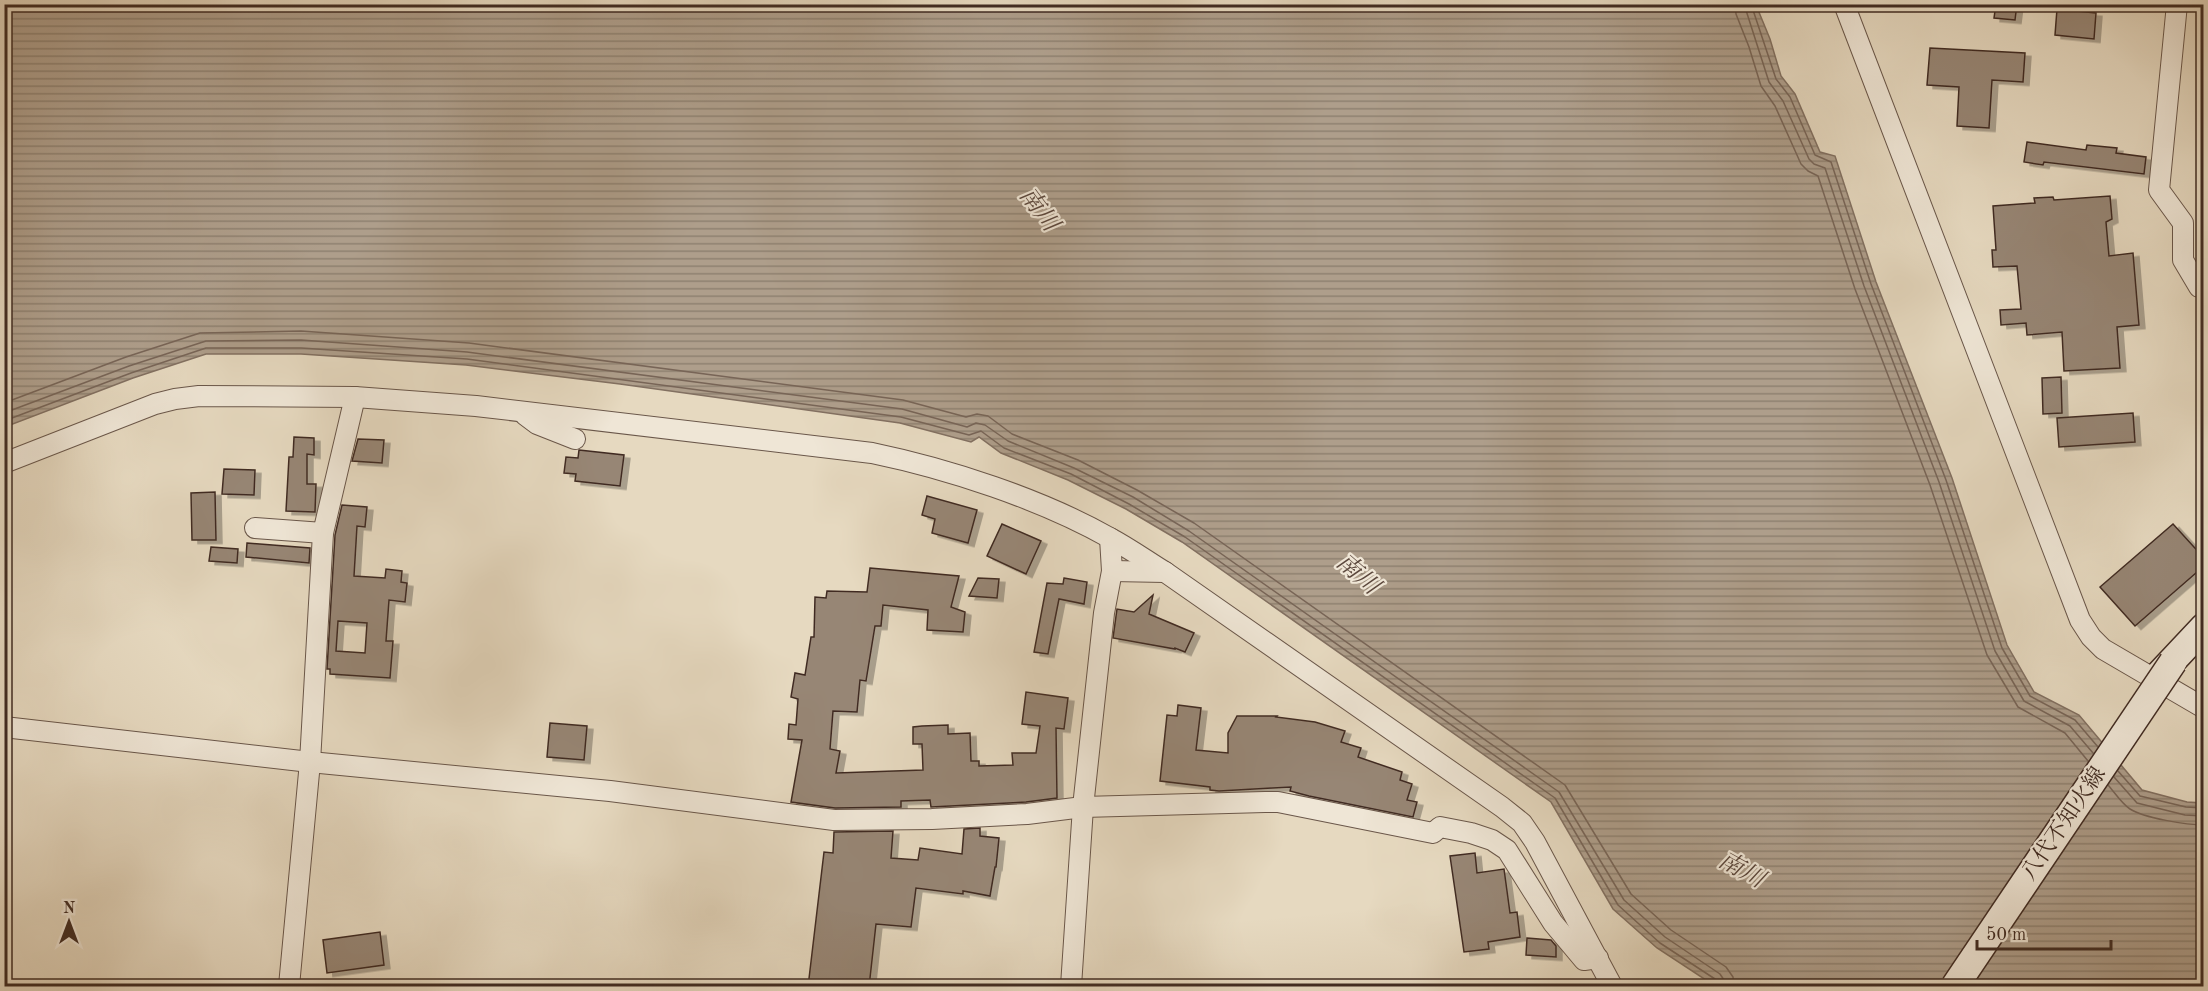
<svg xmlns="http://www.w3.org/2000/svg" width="2208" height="991" viewBox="0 0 2208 991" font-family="'Old Standard TT','Noto Serif JP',serif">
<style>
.water{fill:url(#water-rules);stroke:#827061;stroke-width:1.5}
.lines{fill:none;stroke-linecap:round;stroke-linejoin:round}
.shore{stroke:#786557;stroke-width:1.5}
.building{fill:#978675;stroke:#412c23;stroke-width:1.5;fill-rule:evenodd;filter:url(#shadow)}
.street-casing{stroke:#6a574a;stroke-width:22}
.secondary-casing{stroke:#412c23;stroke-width:30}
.street{stroke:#efe6d6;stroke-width:20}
.secondary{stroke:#efe6d6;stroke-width:27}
.secondary-bridge-casing{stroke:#412c23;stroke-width:30;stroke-linecap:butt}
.secondary-bridge{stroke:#efe6d6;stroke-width:27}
.labels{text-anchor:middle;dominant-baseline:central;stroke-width:4.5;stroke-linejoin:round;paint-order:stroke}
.street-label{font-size:22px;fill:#412c23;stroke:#efe6d6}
.water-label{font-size:24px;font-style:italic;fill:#5c483d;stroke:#efe6d6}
</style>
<defs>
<pattern id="water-rules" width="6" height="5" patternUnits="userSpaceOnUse" patternTransform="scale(1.5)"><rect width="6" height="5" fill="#ae9e8b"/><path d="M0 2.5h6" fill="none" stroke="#8f8171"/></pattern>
<filter id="shadow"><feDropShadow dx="6" dy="3.5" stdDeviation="0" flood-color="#0004"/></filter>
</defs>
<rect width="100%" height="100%" fill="#e6d9c0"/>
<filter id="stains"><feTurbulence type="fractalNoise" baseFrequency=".00333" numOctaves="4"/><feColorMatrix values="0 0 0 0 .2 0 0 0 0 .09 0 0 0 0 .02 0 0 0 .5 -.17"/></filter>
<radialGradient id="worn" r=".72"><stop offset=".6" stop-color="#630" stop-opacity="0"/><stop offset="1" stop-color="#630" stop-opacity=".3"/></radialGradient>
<path class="water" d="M5 5H1756L1770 39 1781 76 1795 94 1820 152 1835 156 1876 282 1952 478 2007 645 2034 692 2079 715 2142 790 2187 802 2203 803V986H1715L1657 948 1613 909 1551 802 1182 542 1126 509 1068 480 1001 453 979 437 971 442 900 423 620 384 466 365 301 354H206L133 378 5 427Z"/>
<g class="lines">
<g class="shore">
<path d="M1735 4 1736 14 1749 47 1761 86 1775 106 1801 164 1808 171 1818 176 1855 289 1930 485 1987 655 2018 707 2065 733 2088 761"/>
<path d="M1744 4 1769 82 1783 101 1809 159 1814 164 1825 168 1864 286 1939 482 1995 651 2024 701 2070 726 2093 753"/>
<path d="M1751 4 1776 79 1790 97 1815 155 1831 162 1871 284 1946 480 2002 648 2030 696 2075 720 2098 747"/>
<path d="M4 403 126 357 200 333 301 331 469 343 903 400 966 417 977 414 988 416 1012 434 1078 460 1137 490 1194 523 1565 785 1631 894 1671 930 1726 967 1733 977 1734 986"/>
<path d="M4 413 129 366 206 341 301 340 467 352 902 409 967 427 976 423 985 425 1008 441 1074 468 1133 497 1189 531 1559 792 1624 900 1665 937 1720 974 1724 980 1725 986"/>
<path d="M4 421 131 373 206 348H301L467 359 901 417 969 435 981 431 1004 448 1071 474 1129 504 1185 537 1555 798 1618 905 1660 943 1715 979 1717 986"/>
<path d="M2118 771 2140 796 2186 807 2204 808"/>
<path d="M2114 777 2137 803 2185 815 2204 816"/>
<path d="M2108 785C2115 793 2122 804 2130 809 2144 818 2187 825 2204 825"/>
</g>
</g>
<g class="building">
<path d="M1996 4H2017L2015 20 1994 18Z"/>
<path d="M2057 9 2096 13 2094 39 2055 35Z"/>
<path d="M1930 48 2025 53 2023 82 1992 80 1989 128 1957 126 1959 87 1927 85Z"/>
<path d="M2027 142 2086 150 2087 145 2117 148 2116 153 2146 157 2144 174 2044 162 2043 165 2024 162Z"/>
<path d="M2110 196 2112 219 2106 222 2109 256 2133 253 2139 325 2117 327 2120 368 2064 371 2062 332 2027 335 2026 323 2001 325 2000 310 2021 309 2017 266 1993 267 1992 250H1996L1993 206 2035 203 2034 198 2053 197 2054 200Z"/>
<path d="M2061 377 2062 413 2043 414 2042 378Z"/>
<path d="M2133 413 2135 442 2059 447 2057 418Z"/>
<path d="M294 437 314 438V455L307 454V484H316L315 512 286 511 289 457H293Z"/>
<path d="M358 439 384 440 382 463 352 461Z"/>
<path d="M579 450 624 455 620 486 575 481 576 474 564 473 566 457 578 458Z"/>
<path d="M224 469 255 470 254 495 222 494Z"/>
<path d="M215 492 216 540H192L191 493Z"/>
<path d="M927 496 977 510 968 543 932 533 935 519 922 515Z"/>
<path d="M342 505 367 507 365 527 357 526 354 576 385 578 386 569 402 571 401 582 407 583 405 602 389 600 386 641H393L390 678 330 674V669H327L335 535ZM338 621 367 623 365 653 336 651Z"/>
<path d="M1002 524 1041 541 1026 574 987 556Z"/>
<path d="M2173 524 2204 558V566L2135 626 2100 587Z"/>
<path d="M247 543 310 548 309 563 246 557Z"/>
<path d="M211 547 238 549 237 563 209 561Z"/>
<path d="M870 568 959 576 951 607 965 612 963 632 927 630 928 610 883 605 881 626H875L866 681 860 680 857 712 833 711 830 749 840 751 836 773 923 770 922 744H913V727L922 726 948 725V734L970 733 971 761H979V766L1013 765 1012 753H1036L1040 726 1022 724 1026 692 1068 698 1064 729 1056 728 1057 798 1026 802 931 807 930 800 901 801V807L835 808 791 802 802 740 788 739 789 724 796 725 798 699 791 697 795 673 805 675 811 637H814L815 597 826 598 827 591 867 592Z"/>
<path d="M978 578 999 579 997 598 969 596Z"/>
<path d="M1064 578 1087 582 1084 604 1059 599 1048 654 1034 652 1047 583 1063 584Z"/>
<path d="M1153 595 1149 614 1194 633 1185 652 1175 648V649L1113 638 1117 609 1134 612Z"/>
<path d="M1178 705 1201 708 1196 750 1228 753V733L1237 716H1277L1276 717 1315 722 1345 731 1341 742 1361 748 1358 757 1402 772 1400 780 1412 784 1407 800 1417 802 1413 817 1309 796 1290 791 1291 787 1219 791 1210 790V787L1160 781 1167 715 1177 716Z"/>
<path d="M550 723 587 726 584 760 547 757Z"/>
<path d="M980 828V836L999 838 996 867H995L990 896 963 891V894L916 888 911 927 876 924 869 987H808L824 852 833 853 834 832 893 831 891 858 918 860 920 848 962 854 964 829Z"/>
<path d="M1475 853 1477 873 1504 869 1510 913 1517 912 1520 937 1488 942 1489 949 1464 952 1450 856Z"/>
<path d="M380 932 384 965 327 973 323 940Z"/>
<path d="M1527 938 1551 940 1556 946V957L1526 955Z"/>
</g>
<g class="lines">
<g class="street-casing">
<g id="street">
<path d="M1844 4 2080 620 2091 637 2103 649 2204 708"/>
<path d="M2177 4 2159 190 2183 223V260L2199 287H2204"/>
<path d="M525 415 537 424 575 439"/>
<path d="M4 463 155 404 175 399 199 396 355 397 476 406 872 453C949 469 1041 499 1110 538 1129 548 1147 561 1165 572L1502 807 1522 823 1535 842 1612 986"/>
<path d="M255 528 323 533"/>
<path d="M1112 571 1165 572"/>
<path d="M4 727 310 762 610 791 834 820 932 819 1027 814 1083 807 1265 802H1278L1433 833 1440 827 1471 833 1492 840 1507 850 1553 923 1584 960 1598 958"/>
<path d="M289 986 310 762 323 533 355 397"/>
<path d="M1071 986 1083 807 1104 613 1112 571 1110 538"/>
</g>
</g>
<g class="secondary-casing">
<path id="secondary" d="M2157 677 2204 627"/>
</g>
<use href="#street" class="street"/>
<use href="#secondary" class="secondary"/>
<g class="secondary-bridge-casing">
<path id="secondary-bridge" d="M1955 986 2173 662"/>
</g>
<use href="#secondary-bridge" class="secondary-bridge"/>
</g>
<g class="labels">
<g class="street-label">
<text transform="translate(2064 824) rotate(-56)">八代不知火線</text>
</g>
<g class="water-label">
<text transform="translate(1038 210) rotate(53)">南川</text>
<text transform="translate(1357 575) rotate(41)">南川</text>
<text transform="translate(1741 871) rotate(29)">南川</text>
</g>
</g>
<rect width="2208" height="991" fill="none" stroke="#e6d9c0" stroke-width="24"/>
<rect x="6" y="6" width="2196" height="979" fill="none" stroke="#412c23" stroke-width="3"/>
<rect x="12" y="12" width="2184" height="967" fill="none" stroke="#412c23" stroke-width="1.5"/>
<g transform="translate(69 922)" stroke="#efe6d6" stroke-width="4.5" paint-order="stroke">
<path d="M0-4.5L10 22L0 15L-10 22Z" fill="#412c23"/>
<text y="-9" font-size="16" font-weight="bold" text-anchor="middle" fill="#412c23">N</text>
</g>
<path d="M1977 940v9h134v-9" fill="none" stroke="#412c23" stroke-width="3"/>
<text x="1986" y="940" font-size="18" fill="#412c23" stroke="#efe6d6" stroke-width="4.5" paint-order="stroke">50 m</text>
<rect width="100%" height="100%" filter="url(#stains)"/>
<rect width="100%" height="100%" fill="url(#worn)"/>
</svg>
